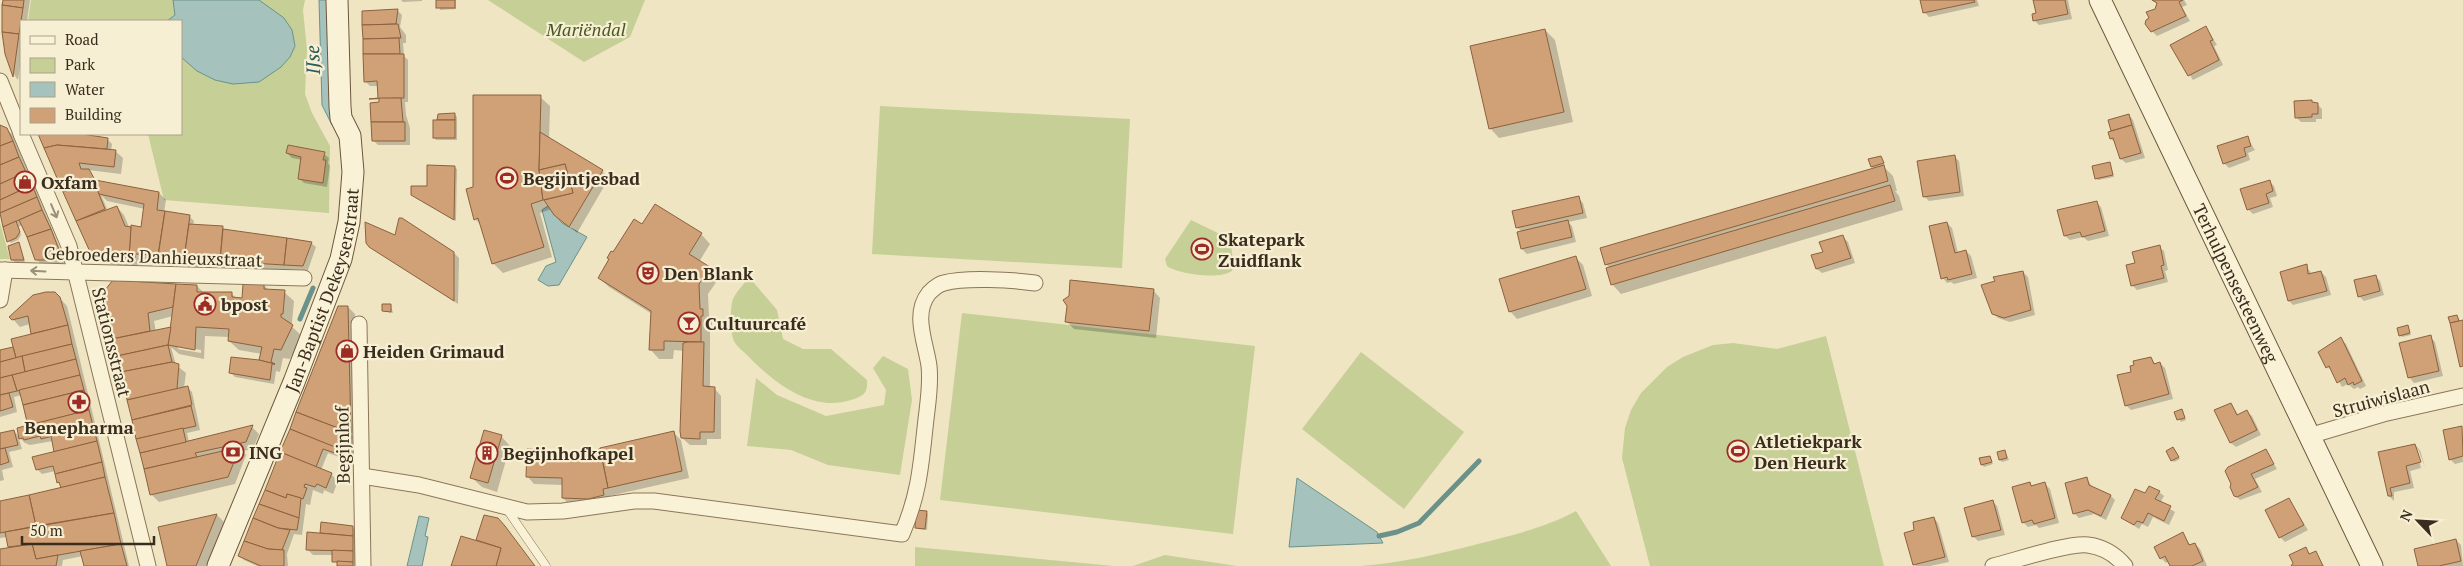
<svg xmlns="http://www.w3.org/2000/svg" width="2463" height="566" viewBox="0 0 2463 566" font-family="'PT Serif',serif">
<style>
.green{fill:#c5cf96}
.water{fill:#a5c3bc;stroke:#6b928a}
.shadow{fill:#0003;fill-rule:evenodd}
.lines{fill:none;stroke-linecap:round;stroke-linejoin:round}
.stream{stroke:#6b928a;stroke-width:5}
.building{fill:#d0a177;stroke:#8c613d}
.lane-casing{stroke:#8b7659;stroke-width:9}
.street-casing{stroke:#8b7659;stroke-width:17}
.secondary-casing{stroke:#6d573c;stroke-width:23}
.lane{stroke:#faf2d7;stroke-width:8}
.street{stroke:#faf2d7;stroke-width:15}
.secondary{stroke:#faf2d7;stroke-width:21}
.oneway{stroke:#9a907a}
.labels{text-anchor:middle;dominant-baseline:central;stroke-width:4.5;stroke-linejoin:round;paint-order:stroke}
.park-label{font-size:18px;font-style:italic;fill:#485823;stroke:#f7efd3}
.poi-label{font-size:18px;font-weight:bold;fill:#3a2d1e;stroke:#f7efd3;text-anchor:start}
.street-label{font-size:18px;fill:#3a2d1e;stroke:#f7efd3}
.water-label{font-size:19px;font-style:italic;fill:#2c5b5a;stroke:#f7efd3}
</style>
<rect width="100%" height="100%" fill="#f0e5c3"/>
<g class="green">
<path d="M31 0H305L303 10 307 50 305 94 312 113 330 146 329 213 164 200 148 134H181V21H28Z"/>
<path d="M488 0H645L630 37 584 62Z"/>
<path d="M880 106 1130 119 1122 268 872 254Z"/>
<path d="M1191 220 1230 239 1234 266 1232 271C1219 280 1178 274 1167 266L1165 259Z"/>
<path d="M0 223 10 259H0Z"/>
<path d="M749 277 777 310 783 339 803 349H831L867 380C868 393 864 396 851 400 812 413 773 382 747 355 743 351 736 346 734 341 730 334 730 306 733 299 736 292 744 284 749 277Z"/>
<path d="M962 313 1255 346 1233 534 940 500Z"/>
<path d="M1826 336 1884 566H1650L1622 458 1625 428 1631 410 1641 393 1667 367 1683 357 1713 345 1733 343 1777 349Z"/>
<path d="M1361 352 1464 432 1404 509 1302 429Z"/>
<path d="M883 356 908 369 912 400 900 475 828 465 791 450 747 446 756 378 777 395 826 416 884 405 886 390 873 368Z"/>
<path d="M1576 511 1611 566H1361C1401 563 1439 554 1478 544 1512 535 1545 528 1576 511Z"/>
<path d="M915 547 1114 566H915Z"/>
<path d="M1165 555 1237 566H1133Z"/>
</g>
<g class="water">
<path d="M173 0H259L284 18 292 30 295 46 290 57 281 67 259 82 233 84 215 80 197 71 181 57V21H167L175 15Z"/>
<path d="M319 0H328L332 125 322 105Z"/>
<path d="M548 206 562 223 587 237 559 285 548 286 538 280 546 266 556 262 542 210Z"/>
<path d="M1297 478 1377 532 1383 543 1289 547Z"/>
<path d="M419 516 429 518 425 536 428 537 422 566H407Z"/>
</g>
<g class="shadow">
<path d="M5 0H30L27 21H21V59L18 80 15 76 6 54Z"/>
<path d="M401 0H422V1L403 2Z"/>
<path d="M437 0H456V9L440 10Z"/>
<path d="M1921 0H1977L1979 6 1929 17 1924 12Z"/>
<path d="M2034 0H2068L2072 19 2039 25 2034 20 2037 14Z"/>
<path d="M2151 0H2184L2187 5 2182 7 2190 21 2157 36 2149 28 2158 4Z"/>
<path d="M398 11 402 15 400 27 406 35V43H403L404 56 408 60V102H405L406 115 410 128V145H378L373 140 380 103 379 86H370L365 81 363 12Z"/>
<path d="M2206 27 2217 45 2214 46 2223 65 2193 80 2171 45Z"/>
<path d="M1545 30 1555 40 1573 122 1499 138 1490 128Z"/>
<path d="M540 97 550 106 549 139 602 171 609 178 577 233 552 209 540 213 552 257 503 273 493 263 482 226 475 219 474 188Z"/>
<path d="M2317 104 2322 109V119H2316V122H2301L2296 117Z"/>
<path d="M455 115 457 117V140H436L434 138 439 121Z"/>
<path d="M2129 115 2133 120 2145 158 2126 163 2121 159 2116 143 2111 139 2110 133 2113 132 2109 121Z"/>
<path d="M0 126 12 134 65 260 63 264H41L36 259 22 225 18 227 21 235 18 240 11 243 9 241 0 212Z"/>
<path d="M39 134H74L107 139 112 144 111 151H115L123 158 121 174 88 170 98 182 159 193 166 200 164 212 189 216 194 221 193 225 222 228 225 230 311 243 316 247 308 270 291 269V272L229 268 219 265 216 270 198 269 193 264 142 260 141 265H114L100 260 92 253ZM101 195 107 201 145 209 142 228 129 227 124 215 117 207 108 211Z"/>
<path d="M2247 138 2255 150 2248 153 2250 160 2229 168 2224 163Z"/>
<path d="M287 153 324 154 329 158 328 163 330 166 327 187 304 183 299 178 302 160 292 158Z"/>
<path d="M1954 156 1959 161 1964 196 1929 201 1924 196Z"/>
<path d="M1881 157 1885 165 1883 166 1893 176 1897 191H1895L1899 196 1903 210 1621 294 1612 284 1610 268 1606 264 1874 169 1872 167Z"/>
<path d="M2110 164 2114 177 2098 180 2096 178Z"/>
<path d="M454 167 457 169 456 221 415 197Z"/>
<path d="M2269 181 2274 186 2277 196 2270 198 2273 207 2253 214 2248 209Z"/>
<path d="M1578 198 1583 203 1587 218 1568 222 1572 226 1576 242 1527 254 1522 249V232L1517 227Z"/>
<path d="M2096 202 2101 207 2109 236 2088 241 2083 237 2070 240 2065 236Z"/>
<path d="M1947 223 1952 228 1958 253 1966 251 1971 256 1977 278 1954 284 1951 282 1947 283 1943 278Z"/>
<path d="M642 226 701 234 710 244 699 262 719 278 708 294 709 317 712 320V325H710V388H714L721 396V439H707V445H690L682 438 684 351 674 350 673 359H659L650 349 652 314 609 287 599 278Z"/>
<path d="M396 237 454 253 459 258 458 304 370 246Z"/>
<path d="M1843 237 1848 242 1855 263 1822 273 1817 269 1824 253Z"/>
<path d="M18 244 20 246 25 262H15L12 260Z"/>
<path d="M2159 247 2164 251 2168 270 2165 271 2168 282 2137 290 2132 285 2136 264Z"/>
<path d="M1576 258 1583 265 1592 296 1517 319 1510 311Z"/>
<path d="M2306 266 2312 274 2321 272 2326 277 2331 295 2293 305 2289 301Z"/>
<path d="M2023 272 2028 277 2035 315 2010 322 1998 318 1993 313Z"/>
<path d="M2375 276 2380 281 2384 295 2364 301 2359 296Z"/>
<path d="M264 285 269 291 284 292 294 301 292 323 290 325 302 336 290 359 283 358 280 372 276 371 274 384 235 377 230 372 264 363 262 354 239 350 229 341V337L205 336 204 359 179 354 171 347 176 365 186 373 184 388H188L192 392 200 430 187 433 189 442 252 427 259 434 253 449 242 451 246 455 235 484 159 502 152 495 103 295 197 286 204 293H231L237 299H243ZM173 316 172 328 156 332 154 321ZM178 346 201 350V353L178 349Z"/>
<path d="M1153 290 1160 298 1156 338 1074 329 1067 322Z"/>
<path d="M55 293 67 306 129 566H85L83 556 63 560 62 566H0V550L9 548 7 537 0 538V503L62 489 55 471 42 474 37 469 55 453 53 441 30 445 25 443 18 436 22 449 9 452 13 467 2 470 4 480 0 481V434L14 431 20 438 30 427 22 395 14 397 17 412 0 417V351L14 348 32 335 30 324 20 327 11 317Z"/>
<path d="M391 306 393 313 383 311Z"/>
<path d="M348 307 355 314 358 440 355 457 344 453 342 458 328 453 321 470 331 474 338 481 333 494 324 490 323 494 313 490 310 505 306 504 302 535 294 534 287 554 288 566H257L244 560 240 556ZM305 414 357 435 356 437 305 416Z"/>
<path d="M2407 326 2411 335 2402 337 2400 335Z"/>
<path d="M2430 337 2435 342 2443 376 2414 383 2410 378 2401 344Z"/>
<path d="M2341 339 2346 344 2366 386 2360 389 2358 387 2354 389 2348 384 2342 387 2333 371 2327 367Z"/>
<path d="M2151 358 2156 365 2160 363 2165 368 2173 399 2131 410 2126 405 2133 372Z"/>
<path d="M2231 404 2239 416 2247 412 2252 416 2261 435 2236 447 2231 443 2216 411Z"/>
<path d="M2182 410 2186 420 2181 422 2176 413Z"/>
<path d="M2461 427 2463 462 2455 464 2450 459Z"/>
<path d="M673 432 681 440 689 478 609 496 611 502 570 505 563 498V485L534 484 527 476 542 451 549 458 588 459 587 453Z"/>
<path d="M501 436 510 446 497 492 482 487 472 478Z"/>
<path d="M2415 445 2420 450 2425 467 2418 449H2416L2421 468 2410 471 2414 488 2394 492V501L2389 496 2379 453Z"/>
<path d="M2175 450 2180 459 2174 462 2172 460Z"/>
<path d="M2005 451 2009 460 2002 462 2000 460Z"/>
<path d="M2266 451 2277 469 2255 479 2262 492 2240 500 2235 495Z"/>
<path d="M1990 457 1993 464 1984 467 1982 465Z"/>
<path d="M2087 479 2093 488 2111 496 2115 500 2106 520 2094 514 2079 518 2074 513Z"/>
<path d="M2029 483 2033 487 2045 484 2050 489 2059 523 2039 528 2036 525 2028 527 2023 522Z"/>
<path d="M2159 492 2164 496 2160 503 2175 512 2169 525 2153 517 2148 527 2142 524 2139 529 2123 518 2146 495Z"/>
<path d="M2289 500 2308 530 2285 542 2280 537Z"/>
<path d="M1992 501 1997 506 2005 535 1978 541 1973 536Z"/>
<path d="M926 512 928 514 927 530 918 529 916 527Z"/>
<path d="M217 515 224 522 206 566H169Z"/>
<path d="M1934 518 1938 523 1949 562 1930 566H1916L1914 564 1916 531Z"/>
<path d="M322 523 352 527 357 532V555H355V566H338V563L334 561V555H313L308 550 321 535Z"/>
<path d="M2183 534 2191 546 2195 544 2200 549 2207 566H2172L2169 561 2166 563 2161 558Z"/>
<path d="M2456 540 2461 545 2463 566H2419Z"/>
<path d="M2306 549 2311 555 2315 553 2324 566H2292Z"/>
</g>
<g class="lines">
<g class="stream">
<path d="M300 319 313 288"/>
<path d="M1379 536 1397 532 1419 523 1479 461"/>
</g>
</g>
<g class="building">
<path d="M3 0H24L23 8 2 5Z"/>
<rect x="436" y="0" width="19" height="8"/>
<path d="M1920 0H1974L1975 2 1923 13Z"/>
<path d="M2033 0H2065L2068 14 2033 21 2032 14 2036 13Z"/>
<path d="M2152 0H2183L2179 2 2186 16 2151 32 2145 24 2146 20 2149 18 2146 12 2155 9 2157 3Z"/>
<path d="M2 5 23 8 19 34 2 32Z"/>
<path d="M398 9 396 24 362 25V11Z"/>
<path d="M398 24 401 38 363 39 362 25Z"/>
<path d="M2206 26 2213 40 2210 41 2219 60 2188 76 2170 45Z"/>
<path d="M1545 29 1564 112 1489 129 1470 46Z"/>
<path d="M2 32 19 34 13 77 5 54Z"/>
<path d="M399 38 400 54H363V39Z"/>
<path d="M363 54H404V98L369 99 378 98 377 81 364 82Z"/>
<path d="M473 95H541L539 170 543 200 531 204 544 247 492 264 478 218 474 220 466 189 473 187Z"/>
<path d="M379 98H401L403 122H371L370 103 379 102Z"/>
<path d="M2312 100V102L2318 103V114H2312V117L2295 118 2294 101Z"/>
<path d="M455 113V120H437L438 114Z"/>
<path d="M2129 114 2132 125 2111 131 2108 120Z"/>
<rect x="433" y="120" width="22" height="18"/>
<path d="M371 122H405V141H372Z"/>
<path d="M0 125 7 128 13 141 0 146Z"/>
<path d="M2132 125 2141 153 2120 159 2113 138 2110 139 2108 132Z"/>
<path d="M540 132 603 170 569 227 554 215 544 200 573 193 565 164 539 170Z"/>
<path d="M38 134H82L108 138 107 149 57 145 44 148Z"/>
<path d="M2248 136 2251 146 2244 148 2246 156 2223 164 2217 146Z"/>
<path d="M13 141 19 157 0 165V146Z"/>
<path d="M57 145 116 150 114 167 79 163 81 169H89L96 182 90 186 88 184 63 192 44 148Z"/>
<path d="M288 145 325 152 323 160H326L323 183 298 179 301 157 286 153Z"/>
<path d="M1955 155 1960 192 1923 197 1917 161Z"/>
<path d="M1881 156 1884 163 1871 167 1868 159Z"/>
<path d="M19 157 26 172 0 184V165Z"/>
<path d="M2110 162 2113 175 2095 179 2092 166Z"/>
<path d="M565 164 573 193 543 200 539 170Z"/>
<path d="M427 165 455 166 454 220 411 195V186H427Z"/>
<path d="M1884 165 1888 181 1605 265 1600 248Z"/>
<path d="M26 172 32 185 0 200V184Z"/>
<path d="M95 180 159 192 157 210 165 211 158 255 135 254V259L129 258 131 225 141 227 144 204 99 194 94 182Z"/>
<path d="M2270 180 2273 191 2266 194 2269 203 2247 210 2240 189Z"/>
<path d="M94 182 105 209 76 221 63 192 88 184 90 186Z"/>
<path d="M32 185 37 197 0 213V200Z"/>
<path d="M1890 185 1895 201 1611 285 1606 268Z"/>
<path d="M1579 196 1583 213 1516 228 1512 211Z"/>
<path d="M37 197 42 210 3 227 0 213Z"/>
<path d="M2097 201 2105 231 2082 237 2080 232 2064 236 2057 210Z"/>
<path d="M655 204 702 233 689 254 710 267 699 284 700 309H703V316H701V342L664 341V350H649L651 311 598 278 609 259 607 258 611 251 613 252 634 219 642 224Z"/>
<path d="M117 206 125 226 131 227 129 258 96 256 91 254 76 221Z"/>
<path d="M42 210 51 229 27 237 19 220Z"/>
<path d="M165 211 190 215 184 259 158 257Z"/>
<path d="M399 218H402L454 252V301L369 247 366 243 365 222 395 235Z"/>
<path d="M1568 220 1572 237 1521 249 1517 232Z"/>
<path d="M16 221 20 232 16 238 7 242 3 227Z"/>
<path d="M1947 222 1955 253 1966 250 1972 274 1948 280 1947 277 1941 279 1929 226Z"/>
<path d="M189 224 223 226 220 261H214L211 266 192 265 190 259H184Z"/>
<path d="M51 229 61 255 58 260H35L27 237Z"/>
<path d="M223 229 287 238 284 265 220 261Z"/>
<path d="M1843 235 1851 258 1816 269 1811 255 1823 252 1819 242Z"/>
<path d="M287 238 312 242 303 266 284 265Z"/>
<path d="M19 242 24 260H11L8 246Z"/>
<path d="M2160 245 2164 265 2161 266 2164 278 2131 286 2126 265 2135 263 2132 252Z"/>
<path d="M1576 256 1586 289 1509 312 1499 279Z"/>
<path d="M2307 264 2308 274 2321 271 2327 291 2288 301 2280 272Z"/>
<path d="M2023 271 2031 310 2004 318 1992 314 1981 285 1995 281 1993 277Z"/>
<path d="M2376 275 2380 291 2358 297 2354 280Z"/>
<path d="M113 280 176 284 173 307 148 313 150 331 112 339 101 295Z"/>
<path d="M1070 280 1154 289 1149 331 1065 322 1067 306 1063 300 1069 296Z"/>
<path d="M176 284 197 285V292H232V297L242 298 243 284H264V289L285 290 283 314H281V317L293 325 281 350 274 349 271 362 275 364 259 360 262 347 228 341 229 329 196 327 195 350 168 345Z"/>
<path d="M46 292H55L60 297 68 325 31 334 28 316 12 320 9 317 33 295Z"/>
<path d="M382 304H391V312L382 311Z"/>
<path d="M338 306H348L351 433 296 412Z"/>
<path d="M2457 315 2459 321 2450 323 2448 317Z"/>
<path d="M2463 320V366L2460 367 2450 323Z"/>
<path d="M68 325 72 344 16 358 11 339Z"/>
<path d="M2408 325 2410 333 2399 336 2397 328Z"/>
<path d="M171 327 168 345 117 356 112 339Z"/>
<path d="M2431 335 2439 371 2408 378 2399 343Z"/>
<path d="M2341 337 2362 381 2354 385 2353 382 2348 385 2345 378 2337 383 2329 366 2326 368 2318 352Z"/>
<path d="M688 342H704L703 386 715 387 714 432H700V439L681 438 680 431 683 343Z"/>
<path d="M72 344 76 359 25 372 22 356Z"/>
<path d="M168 345 172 362 121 372 117 356Z"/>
<path d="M13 347 16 358 0 362V350Z"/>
<path d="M22 356 25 372 0 378V362Z"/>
<path d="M231 357 259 360 275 364H272L270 380 229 373Z"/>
<path d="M2151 357 2154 364 2160 362 2169 394 2125 406 2117 375 2131 372 2130 366 2134 365 2133 361Z"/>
<path d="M76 359 80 375 17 391 12 375Z"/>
<path d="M172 362 179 364 177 389 127 400 121 372Z"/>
<path d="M12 375 17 391 0 395V378Z"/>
<path d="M80 375 84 390 23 405 19 390Z"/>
<path d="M188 386 192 405 132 420 127 400Z"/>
<path d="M84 390 89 410 28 426 23 405Z"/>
<path d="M9 393 13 407 0 411V395Z"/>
<path d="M2231 403 2237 415 2247 410 2257 430 2230 443 2214 410Z"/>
<path d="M191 406 196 426 136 439 132 420Z"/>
<path d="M2182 409 2185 418 2177 420 2174 412Z"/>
<path d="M89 410 93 426 41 439 40 436 24 440 23 438 19 439 17 428Z"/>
<path d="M296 412 351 433V454L290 429Z"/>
<path d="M253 425 246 442 195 453 197 457 144 469 140 453Z"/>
<path d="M93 426 97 441 54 452 51 436Z"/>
<path d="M2462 426 2463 456 2449 460 2443 430Z"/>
<path d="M183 428 186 442 140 453 136 439Z"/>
<path d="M290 429 340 449 338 454 323 449 316 467 280 452Z"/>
<path d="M14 430 18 445 0 449V433Z"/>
<path d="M484 430 502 435 488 483 470 478Z"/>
<path d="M674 431 682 471 608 488 600 448Z"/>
<path d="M97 441 102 462 55 474 53 466 36 470 32 457Z"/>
<path d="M2415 444 2421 462 2406 466 2410 483 2390 488 2392 496H2388L2378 452Z"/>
<path d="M240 447 228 477 150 495 144 469Z"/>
<path d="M2173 447 2179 457 2171 461 2166 451Z"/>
<path d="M5 448 9 462 0 465V449Z"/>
<path d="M527 449 543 450 542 456 586 457V452L600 449 608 488 603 489 604 495 588 499 562 498V478L526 477Z"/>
<path d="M2266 449 2274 464 2251 474 2258 487 2237 497 2234 496 2230 487 2231 484 2225 471 2228 467Z"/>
<path d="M2005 450 2007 458 1999 460 1997 452Z"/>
<path d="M280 452 332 473 326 488 317 484 315 487 305 484 304 487 307 488 303 499 287 494 286 498 265 490Z"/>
<path d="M1990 456 1992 462 1981 465 1979 458Z"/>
<path d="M102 462 105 477 61 488 59 482 57 483 55 474Z"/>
<path d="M105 477 114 513 36 526 29 495Z"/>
<path d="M2087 477 2089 485 2111 495 2101 516 2088 510 2073 514 2065 483Z"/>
<path d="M2030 482 2031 486 2045 482 2055 518 2034 524 2032 520 2022 523 2012 487Z"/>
<path d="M2149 486 2160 491 2155 499 2171 506 2164 521 2148 513 2143 523 2137 521 2134 525 2121 518 2135 489 2145 493Z"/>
<path d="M265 490 286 498 287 494 301 498 299 518 259 504Z"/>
<path d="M29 495 36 526 0 533V501Z"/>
<path d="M2289 498 2304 525 2279 538 2265 510Z"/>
<path d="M1993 500 2001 530 1972 537 1964 508Z"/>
<path d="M259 504 299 518 297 530 278 528 253 518Z"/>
<path d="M916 510 927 511 925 529 915 528Z"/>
<path d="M114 513 121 544 36 559 32 544 8 547 5 532Z"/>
<path d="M217 514 196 566H167L158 527Z"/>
<path d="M484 515 498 518 505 526 535 566H496L501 548 476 540Z"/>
<path d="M1934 517 1945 557 1913 565 1904 533 1914 530 1913 522Z"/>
<path d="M253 518 278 528 290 530 282 550 268 549 244 541Z"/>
<path d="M321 522 353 526V536L320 533Z"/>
<path d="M307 532 353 536V551L306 550Z"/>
<path d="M2183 532 2189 545 2195 543 2203 561 2192 566H2170L2165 556 2160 559 2154 547Z"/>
<path d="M461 536 501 548 496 566H451Z"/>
<path d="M2456 539 2461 561 2439 566H2418L2414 549Z"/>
<path d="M244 541 268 549 284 550V566H261L238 556Z"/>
<path d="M32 544 36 559 58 555 56 566H0V549Z"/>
<path d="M121 544 127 566H84L80 551Z"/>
<path d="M2306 547 2309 554 2316 551 2323 566H2291L2293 563 2289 555Z"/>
<path d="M332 550 353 551V562H332Z"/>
<path d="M337 561 353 562V566H337Z"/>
</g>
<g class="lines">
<g class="lane-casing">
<path id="lane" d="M506 508 546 566"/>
</g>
<g class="street-casing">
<g id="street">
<path d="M0 81 21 133"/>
<path d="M21 134 69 246 148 566"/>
<path d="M0 270 304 278"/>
<path d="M0 300 5 270"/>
<path d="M359 324 363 566"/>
<path d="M2309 436 2383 414 2463 396"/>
<path d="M362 476 419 485 527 512 563 511 634 501H654L902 534C920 492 921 463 926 419 928 402 931 384 929 366 926 343 912 314 929 293 933 289 938 284 944 283 965 277 1014 280 1035 283"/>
<path d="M1993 566C2014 561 2070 542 2088 545 2103 547 2116 555 2125 566"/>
</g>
</g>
<g class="secondary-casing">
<g id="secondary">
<path id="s1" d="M2100 0 2372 566"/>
<path id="s2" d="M218 566 294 382 341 259 349 222 353 172 350 136 341 118 340 107 337 0"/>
</g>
</g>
<use href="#lane" class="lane"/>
<use href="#street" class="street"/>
<use href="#secondary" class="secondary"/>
</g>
<defs><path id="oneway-shaft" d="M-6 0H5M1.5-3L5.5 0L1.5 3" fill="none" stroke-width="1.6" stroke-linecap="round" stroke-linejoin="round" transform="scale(1.25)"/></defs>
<g class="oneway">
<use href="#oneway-shaft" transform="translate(54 211) rotate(67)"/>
<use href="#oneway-shaft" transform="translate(38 271) rotate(-177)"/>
</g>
<defs>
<g id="stadium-ring" transform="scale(1.125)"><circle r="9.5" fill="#f7efd3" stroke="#9d2b26" stroke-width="1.5"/><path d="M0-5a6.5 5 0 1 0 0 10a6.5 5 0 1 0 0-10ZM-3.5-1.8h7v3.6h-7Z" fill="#9d2b26"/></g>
<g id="shop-ring" transform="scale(1.125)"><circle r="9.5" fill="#f7efd3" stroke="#9d2b26" stroke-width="1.5"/><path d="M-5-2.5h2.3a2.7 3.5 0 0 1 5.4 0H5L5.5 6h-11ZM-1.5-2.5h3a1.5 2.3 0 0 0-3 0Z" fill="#9d2b26"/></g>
<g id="theatre-ring" transform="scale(1.125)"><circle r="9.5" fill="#f7efd3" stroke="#9d2b26" stroke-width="1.5"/><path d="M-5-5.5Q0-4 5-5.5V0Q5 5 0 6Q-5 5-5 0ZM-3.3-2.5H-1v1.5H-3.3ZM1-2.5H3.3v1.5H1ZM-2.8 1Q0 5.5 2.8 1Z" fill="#9d2b26"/></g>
<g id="civic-ring" transform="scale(1.125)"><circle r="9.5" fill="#f7efd3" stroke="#9d2b26" stroke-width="1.5"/><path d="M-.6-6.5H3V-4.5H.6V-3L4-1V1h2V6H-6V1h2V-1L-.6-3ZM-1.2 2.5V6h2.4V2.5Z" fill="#9d2b26"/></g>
<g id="bar-ring" transform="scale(1.125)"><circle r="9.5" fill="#f7efd3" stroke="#9d2b26" stroke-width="1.5"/><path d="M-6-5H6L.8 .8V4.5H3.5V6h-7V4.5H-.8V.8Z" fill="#9d2b26"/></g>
<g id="pharmacy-ring" transform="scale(1.125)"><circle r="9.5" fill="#f7efd3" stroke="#9d2b26" stroke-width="1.5"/><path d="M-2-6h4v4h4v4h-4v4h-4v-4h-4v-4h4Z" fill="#9d2b26"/></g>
<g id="bank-ring" transform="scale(1.125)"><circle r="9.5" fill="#f7efd3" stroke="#9d2b26" stroke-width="1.5"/><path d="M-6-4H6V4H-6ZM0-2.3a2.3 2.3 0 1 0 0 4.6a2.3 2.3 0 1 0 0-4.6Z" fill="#9d2b26"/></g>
<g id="building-ring" transform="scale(1.125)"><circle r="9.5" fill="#f7efd3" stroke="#9d2b26" stroke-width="1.5"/><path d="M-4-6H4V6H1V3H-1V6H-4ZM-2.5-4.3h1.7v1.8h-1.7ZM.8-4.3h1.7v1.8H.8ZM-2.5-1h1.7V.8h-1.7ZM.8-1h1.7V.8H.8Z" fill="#9d2b26"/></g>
</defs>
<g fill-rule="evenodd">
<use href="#stadium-ring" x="507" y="178"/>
<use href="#shop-ring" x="25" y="182"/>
<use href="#stadium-ring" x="1202" y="249"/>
<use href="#theatre-ring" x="648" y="273"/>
<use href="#civic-ring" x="205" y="304"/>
<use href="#bar-ring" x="689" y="323"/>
<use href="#shop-ring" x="347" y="351"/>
<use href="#pharmacy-ring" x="79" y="402"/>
<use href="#stadium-ring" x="1738" y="451"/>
<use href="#bank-ring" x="233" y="452"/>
<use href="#building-ring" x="487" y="453"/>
</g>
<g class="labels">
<g class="park-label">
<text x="586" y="29">Mariëndal</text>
</g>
<g class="poi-label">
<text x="523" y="178">Begijntjesbad</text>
<text x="41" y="182">Oxfam</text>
<text x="1218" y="239">Skatepark<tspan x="1218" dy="21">Zuidflank</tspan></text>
<text x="664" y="273">Den Blank</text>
<text x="221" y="304">bpost</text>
<text x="705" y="323">Cultuurcafé</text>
<text x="363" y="351">Heiden Grimaud</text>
<text x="79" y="427" text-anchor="middle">Benepharma</text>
<text x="1754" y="441">Atletiekpark<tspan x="1754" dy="21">Den Heurk</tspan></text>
<text x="249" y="452">ING</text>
<text x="503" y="453">Begijnhofkapel</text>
</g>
<g class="street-label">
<text transform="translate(153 256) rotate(2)">Gebroeders Danhieuxstraat</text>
<text stroke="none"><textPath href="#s1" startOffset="314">Terhulpensesteenweg</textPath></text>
<text stroke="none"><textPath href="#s2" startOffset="296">Jan-Baptist Dekeyserstraat</textPath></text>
<text transform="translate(112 342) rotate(76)">Stationsstraat</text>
<text transform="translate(2381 398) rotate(-15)">Struiwislaan</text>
<text transform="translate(342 445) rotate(-91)">Begijnhof</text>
</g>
<g class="water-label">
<text transform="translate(312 60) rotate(-92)">IJse</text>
</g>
</g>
<rect x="20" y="20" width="162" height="115" fill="#f7efd3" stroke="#aba18b"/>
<rect x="30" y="36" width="25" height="8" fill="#faf2d7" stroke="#aba18b"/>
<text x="65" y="45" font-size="15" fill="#3a2d1e">Road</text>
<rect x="30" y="58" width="25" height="15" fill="#c5cf96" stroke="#aba18b"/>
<text x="65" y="70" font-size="15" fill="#3a2d1e">Park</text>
<rect x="30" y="82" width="25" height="15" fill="#a5c3bc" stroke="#aba18b"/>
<text x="65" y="95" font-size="15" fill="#3a2d1e">Water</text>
<rect x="30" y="108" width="25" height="15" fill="#d0a177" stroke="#aba18b"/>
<text x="65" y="120" font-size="15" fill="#3a2d1e">Building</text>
<g transform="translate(2418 521) rotate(295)" stroke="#f7efd3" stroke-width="4" paint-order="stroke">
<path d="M0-4L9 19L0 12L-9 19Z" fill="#3a2d1e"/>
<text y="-8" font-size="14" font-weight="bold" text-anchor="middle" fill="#3a2d1e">N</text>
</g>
<path d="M22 536v8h132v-8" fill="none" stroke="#3a2d1e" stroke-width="2.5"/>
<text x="30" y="536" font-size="15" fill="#3a2d1e" stroke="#f7efd3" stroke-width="4" paint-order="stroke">50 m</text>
</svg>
